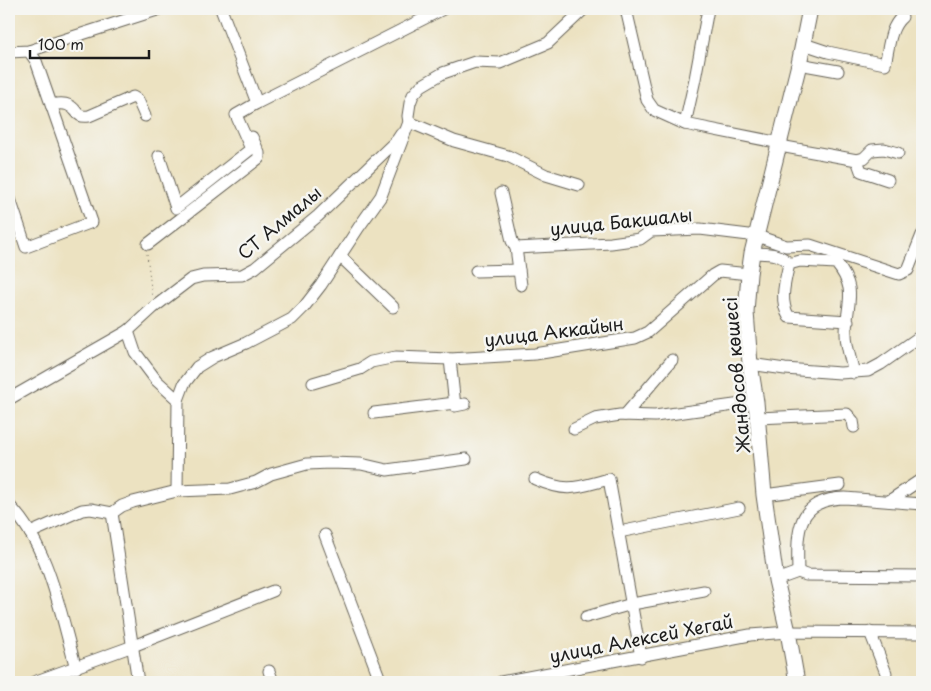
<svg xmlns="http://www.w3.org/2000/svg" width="931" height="691" viewBox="0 0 931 691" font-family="'Playpen Sans',sans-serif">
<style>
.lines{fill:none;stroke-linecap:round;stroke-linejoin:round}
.minor-casing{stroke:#656156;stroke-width:13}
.major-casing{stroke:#656156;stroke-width:17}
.path{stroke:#656156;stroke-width:1;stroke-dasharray:1 4;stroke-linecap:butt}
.minor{stroke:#fff;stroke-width:11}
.major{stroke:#fff;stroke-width:15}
.labels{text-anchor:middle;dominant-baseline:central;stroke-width:5;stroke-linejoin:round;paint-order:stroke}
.street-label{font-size:18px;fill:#1c1c1c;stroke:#f6f6f2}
</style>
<rect width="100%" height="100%" fill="#f6f6f2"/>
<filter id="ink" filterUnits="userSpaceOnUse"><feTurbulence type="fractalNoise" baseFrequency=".02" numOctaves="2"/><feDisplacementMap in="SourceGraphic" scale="10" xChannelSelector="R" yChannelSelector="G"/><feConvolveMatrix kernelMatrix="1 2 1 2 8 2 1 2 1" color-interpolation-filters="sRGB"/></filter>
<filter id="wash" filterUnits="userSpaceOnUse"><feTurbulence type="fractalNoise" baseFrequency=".0096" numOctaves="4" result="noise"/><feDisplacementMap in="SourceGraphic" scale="20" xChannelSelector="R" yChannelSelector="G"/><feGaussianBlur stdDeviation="1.12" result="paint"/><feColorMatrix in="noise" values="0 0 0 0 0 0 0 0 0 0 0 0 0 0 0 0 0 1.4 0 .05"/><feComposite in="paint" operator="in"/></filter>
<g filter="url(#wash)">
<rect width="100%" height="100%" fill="#ece2c1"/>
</g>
<g filter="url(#ink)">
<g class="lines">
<g class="minor-casing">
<g id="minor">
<path d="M221 9 257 103"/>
<path d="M626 9 647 100 654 110 685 124"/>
<path d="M708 9 695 79 685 124 780 143"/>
<path d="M804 44 828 52 885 64C889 49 889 28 902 17"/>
<path d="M9 52 29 51 160 9"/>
<path d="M799 64 838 71"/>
<path d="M51 105C56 104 64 103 68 105 79 109 74 118 89 116L133 97 138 100 145 116"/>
<path d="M409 122 454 141 508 156 546 175 579 185"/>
<path d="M780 146 857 160 861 171 888 180"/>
<path d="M159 156 176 208 251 149 236 115 257 103 443 9"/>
<path d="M857 160 864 158 872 150 884 149 898 153"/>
<path d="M501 193 512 241 516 248 611 243 640 239 651 231 700 229 757 236 786 246 810 245 899 274 908 270 922 235"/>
<path d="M9 196 26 247 92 222 36 61 29 51"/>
<path d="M148 244 259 158V153L252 137"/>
<path d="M516 248 521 285"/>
<path d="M752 253C766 254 780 252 789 264"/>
<path d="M340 256 393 307"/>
<path d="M476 271 519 270"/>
<path d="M848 321 789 317C779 301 785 282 789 264L800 261 836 263C859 291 846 303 846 334 846 347 851 360 854 373"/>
<path d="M128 331 135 352 156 380 178 400 177 491"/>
<path d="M450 359 455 406 465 404"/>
<path d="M750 364 785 369 840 373 868 371 881 364 922 335"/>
<path d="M313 383 360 369 371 362 396 357 450 359 535 354 635 338 648 332 713 275 720 271 749 274"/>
<path d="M9 399 128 331 153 308 191 279 203 276 242 275 255 268 318 216 397 140 401 134"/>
<path d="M178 400 184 384 197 367 213 357 246 343 292 319 304 307 321 285 359 227 381 196 409 122 408 116 410 103 413 95 421 86 443 73 475 62 500 63 548 43 584 9"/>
<path d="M374 413 455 403"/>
<path d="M625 415 672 360"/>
<path d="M758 418 847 414 853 421 854 427"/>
<path d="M574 429 595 419 620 415 655 416 756 402"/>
<path d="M535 479C568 493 575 488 609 479L641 657"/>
<path d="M764 495 840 485"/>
<path d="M889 501 922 479"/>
<path d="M9 505C50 547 60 613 76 668"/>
<path d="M112 513 138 682"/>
<path d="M619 532 739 508"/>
<path d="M30 533 82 510 91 509 112 513 122 506 133 502 177 491 230 489 256 482 271 474 307 464 330 463 361 464 387 470 466 459"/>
<path d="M325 535 381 682"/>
<path d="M798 572C797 533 795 499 845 498L922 504"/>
<path d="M776 580 798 572 806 575 922 576"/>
<path d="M586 617 632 604 704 591"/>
<path d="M870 632 886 673"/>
<path d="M269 671 273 682"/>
<path d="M34 682 133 646 273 591"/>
<path d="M501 682 750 635 788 632 922 633"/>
</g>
</g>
<g class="major-casing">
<path id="major" d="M797 682 788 632 776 580 764 495 756 402 750 364 746 312 749 274 752 253 799 64 810 9"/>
</g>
<path class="path" d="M147 254 152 297"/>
<use href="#minor" class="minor"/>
<use href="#major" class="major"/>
</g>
</g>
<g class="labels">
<g class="street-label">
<text transform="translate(621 221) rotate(-6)">улица Бакшалы</text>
<text transform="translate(279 222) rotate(-40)">СТ Алмалы</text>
<text transform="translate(554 331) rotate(-7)">улица Аккайын</text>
<text transform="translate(736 375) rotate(-95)">Жандосов көшесі</text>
<text transform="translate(641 638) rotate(-11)">улица Алексей Хегай</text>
</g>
</g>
<rect width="931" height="691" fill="none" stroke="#f6f6f2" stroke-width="30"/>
<path d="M30 50v8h119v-8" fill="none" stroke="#1c1c1c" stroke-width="2.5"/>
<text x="38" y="50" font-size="15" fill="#1c1c1c" stroke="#f6f6f2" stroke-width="4" paint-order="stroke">100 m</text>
</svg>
